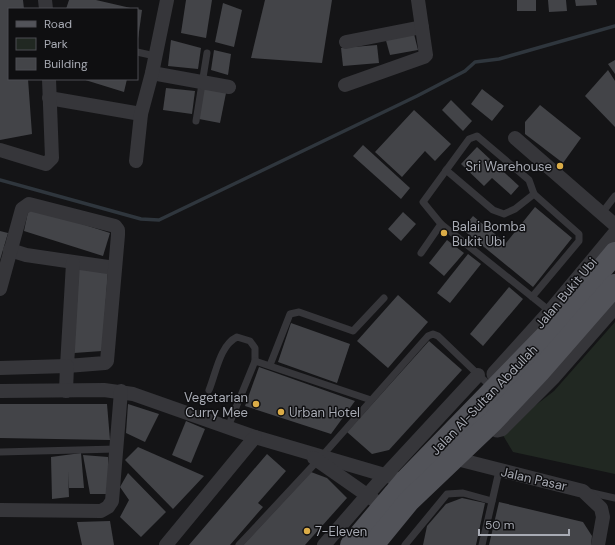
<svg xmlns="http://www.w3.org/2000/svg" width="615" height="545" viewBox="0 0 615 545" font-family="'DM Sans',sans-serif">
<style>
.green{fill:#212822}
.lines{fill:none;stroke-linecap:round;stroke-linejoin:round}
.stream{stroke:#2f363d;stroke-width:3.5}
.building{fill:#434448}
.service{stroke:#36363a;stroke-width:7}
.minor{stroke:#36363a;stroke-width:14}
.tertiary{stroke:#36363a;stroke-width:17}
.primary{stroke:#525359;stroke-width:22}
.poi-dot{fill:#dbac47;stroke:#0f0f11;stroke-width:1.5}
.labels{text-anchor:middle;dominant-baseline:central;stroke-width:3;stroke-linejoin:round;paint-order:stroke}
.poi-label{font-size:13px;fill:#a8abb4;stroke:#0f0f11;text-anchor:start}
.street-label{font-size:13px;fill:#a8abb4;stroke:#0f0f11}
</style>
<rect width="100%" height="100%" fill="#141416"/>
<path class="green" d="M615 322V474L513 452 501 432 554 391Z"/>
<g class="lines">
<path class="stream" d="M0 180 141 219 159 220 417 96 465 71 475 62 499 59 615 26"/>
</g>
<g class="building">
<path d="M0 0H23L24 9H9V79H28L32 134 0 140Z"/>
<path d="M69 0H96L135 9H66Z"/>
<path d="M186 0H212L206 38 181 33Z"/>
<path d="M265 0H332L322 63 251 58Z"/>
<rect x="517" y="0" width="19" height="11"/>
<path d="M548 0H566L567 11 549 12Z"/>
<path d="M575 0H596L597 5 576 6Z"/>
<path d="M223 3 242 10 234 47 215 42Z"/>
<path d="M137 9 142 10 138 39H137Z"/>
<path d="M413 30 418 50 390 55 385 37Z"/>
<path d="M171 40 201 48 198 69 168 66Z"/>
<path d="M377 45 379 63 343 66 341 48Z"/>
<path d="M214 50 231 54 228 75 211 70Z"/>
<path d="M615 60V74L608 64Z"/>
<path d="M608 70 615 81V127L585 96Z"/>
<path d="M82 79H127L124 92Z"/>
<path d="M166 88 195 91 192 114 163 110Z"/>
<path d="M203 88 226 93 220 123 199 119Z"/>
<path d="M482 89 504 106 492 121 471 104Z"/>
<path d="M451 100 472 121 463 131 442 110Z"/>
<path d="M540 105 581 138 563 163 525 134V122Z"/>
<path d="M414 110 451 144 435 161 425 151 402 177 375 152Z"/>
<path d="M363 145 410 188 401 199 353 156Z"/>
<path d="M477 147 519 186 511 195 492 178 484 186 461 164Z"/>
<path d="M29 207 110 233 103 256 24 231Z"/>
<path d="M535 207 572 238 533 287 462 229 473 216 506 243Z"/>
<path d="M403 212 416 224 401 241 388 229Z"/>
<path d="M0 231 8 233 0 260Z"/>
<path d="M447 240 464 253 444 276 429 263Z"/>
<path d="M468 254 481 264 450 303 437 293Z"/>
<path d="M79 269 108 271 102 351 74 353Z"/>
<path d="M509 287 523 299 483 346 470 334Z"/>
<path d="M398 295 428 322 388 368 357 341Z"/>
<path d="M291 323 350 344 337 383 278 362Z"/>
<path d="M429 341 462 370 389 450 372 454 347 432Z"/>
<path d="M259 367 355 401 331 434 245 406Z"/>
<path d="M0 404H107L110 440 0 438Z"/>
<path d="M128 404 159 414 145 442 126 433Z"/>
<path d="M186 421 205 429 191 463 172 455Z"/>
<path d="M138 447 204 476 173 509 125 460Z"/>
<path d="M81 453 84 488H69L68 471 69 497 52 499 51 457Z"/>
<path d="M267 454 286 471 258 503 263 507 230 545H189Z"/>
<path d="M83 455 108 457V494H90Z"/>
<path d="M311 472 327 478 347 498 305 545H243Z"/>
<path d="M128 473 166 512 141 537 120 517 129 500 120 487Z"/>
<path d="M462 498 485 503 476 545H423L427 526 446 504Z"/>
<path d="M499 502 583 522 592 536 591 545H489Z"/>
<path d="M110 521 114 545H82L77 522Z"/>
</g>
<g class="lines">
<g class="service">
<path d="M137 52 155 56"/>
<path d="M196 121 207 53"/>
<path d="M446 170 493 210 504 214 515 209 534 194"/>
<path d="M602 213 615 196"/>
<path d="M421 253 441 224"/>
<path d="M532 297 579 241V234L534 194 529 180 477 136 469 139 423 202 441 224 551 312"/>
<path d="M270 365 290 314 299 312 353 331 384 298"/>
<path d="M209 390C216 373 220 345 237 337L250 341 255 348V361"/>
<path d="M228 427 255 361 371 400"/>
<path d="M0 452 116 449"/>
<path d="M588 492 615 498"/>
<path d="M239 545 322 456 428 336 433 334 438 336 487 383"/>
<path d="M405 545 447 494 463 493 492 501"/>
<path d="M482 545 499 471"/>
</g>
<g class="minor">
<path d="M45 0 46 9"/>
<path d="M346 42 422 27"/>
<path d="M152 73 229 87"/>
<path d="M345 85 424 57 426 55 418 0"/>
<path d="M49 98 141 114"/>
<path d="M515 138 615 225"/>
<path d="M0 150 46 164 52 158 49 79"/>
<path d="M136 161 141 114 152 73 167 0"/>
<path d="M10 250 26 255 115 268"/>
<path d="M0 289 22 209 29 204 115 226 118 230V235L107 361 105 363 67 366 73 263"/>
<path d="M0 368 67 366 66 391"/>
<path d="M0 391 104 390 133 394 255 437 405 481"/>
<path d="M314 458 374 500"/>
<path d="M453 458 583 491 601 508 603 517 598 545"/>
<path d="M0 510 101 511 108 507 112 501 121 391"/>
<path d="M166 545 255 437"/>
<path d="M324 545 377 484 478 375"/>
</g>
<g class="tertiary">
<path d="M495 374 551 312 615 235"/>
<path d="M497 429 501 428 553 376 615 305"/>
</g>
<g class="primary">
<path d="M351 545 405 481 546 336 615 253"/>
<path d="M373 545 409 501 493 421 539 372 615 285"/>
</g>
</g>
<g class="poi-dot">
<circle cx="560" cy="166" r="4"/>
<circle cx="444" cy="233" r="4"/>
<circle cx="256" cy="404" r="4"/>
<circle cx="281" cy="412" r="4"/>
<circle cx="307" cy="531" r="4"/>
</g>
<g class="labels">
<g class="poi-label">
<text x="552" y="166" text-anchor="end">Sri Warehouse</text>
<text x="452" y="226">Balai Bomba<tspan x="452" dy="15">Bukit Ubi</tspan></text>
<text x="248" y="397" text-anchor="end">Vegetarian<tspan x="248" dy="15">Curry Mee</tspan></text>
<text x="289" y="412">Urban Hotel</text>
<text x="315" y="531">7-Eleven</text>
</g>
<g class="street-label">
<text transform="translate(566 293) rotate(-50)">Jalan Bukit Ubi</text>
<text transform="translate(484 400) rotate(-46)">Jalan Al-Sultan Abdullah</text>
<text transform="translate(534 479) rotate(13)">Jalan Pasar</text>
</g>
</g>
<rect x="8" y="8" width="130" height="72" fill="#0f0f11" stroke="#4c4d52"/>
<rect x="16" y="21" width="20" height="6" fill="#525359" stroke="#4c4d52"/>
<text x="44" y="28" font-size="12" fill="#a8abb4">Road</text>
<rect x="16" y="38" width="20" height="12" fill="#212822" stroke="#4c4d52"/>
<text x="44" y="48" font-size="12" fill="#a8abb4">Park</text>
<rect x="16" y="58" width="20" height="12" fill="#434448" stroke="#4c4d52"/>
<text x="44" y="68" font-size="12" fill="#a8abb4">Building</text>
<path d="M479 529v6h90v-6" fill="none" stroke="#a8abb4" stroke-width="2"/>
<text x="485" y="529" font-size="12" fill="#a8abb4" stroke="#0f0f11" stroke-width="3" paint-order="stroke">50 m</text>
</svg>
